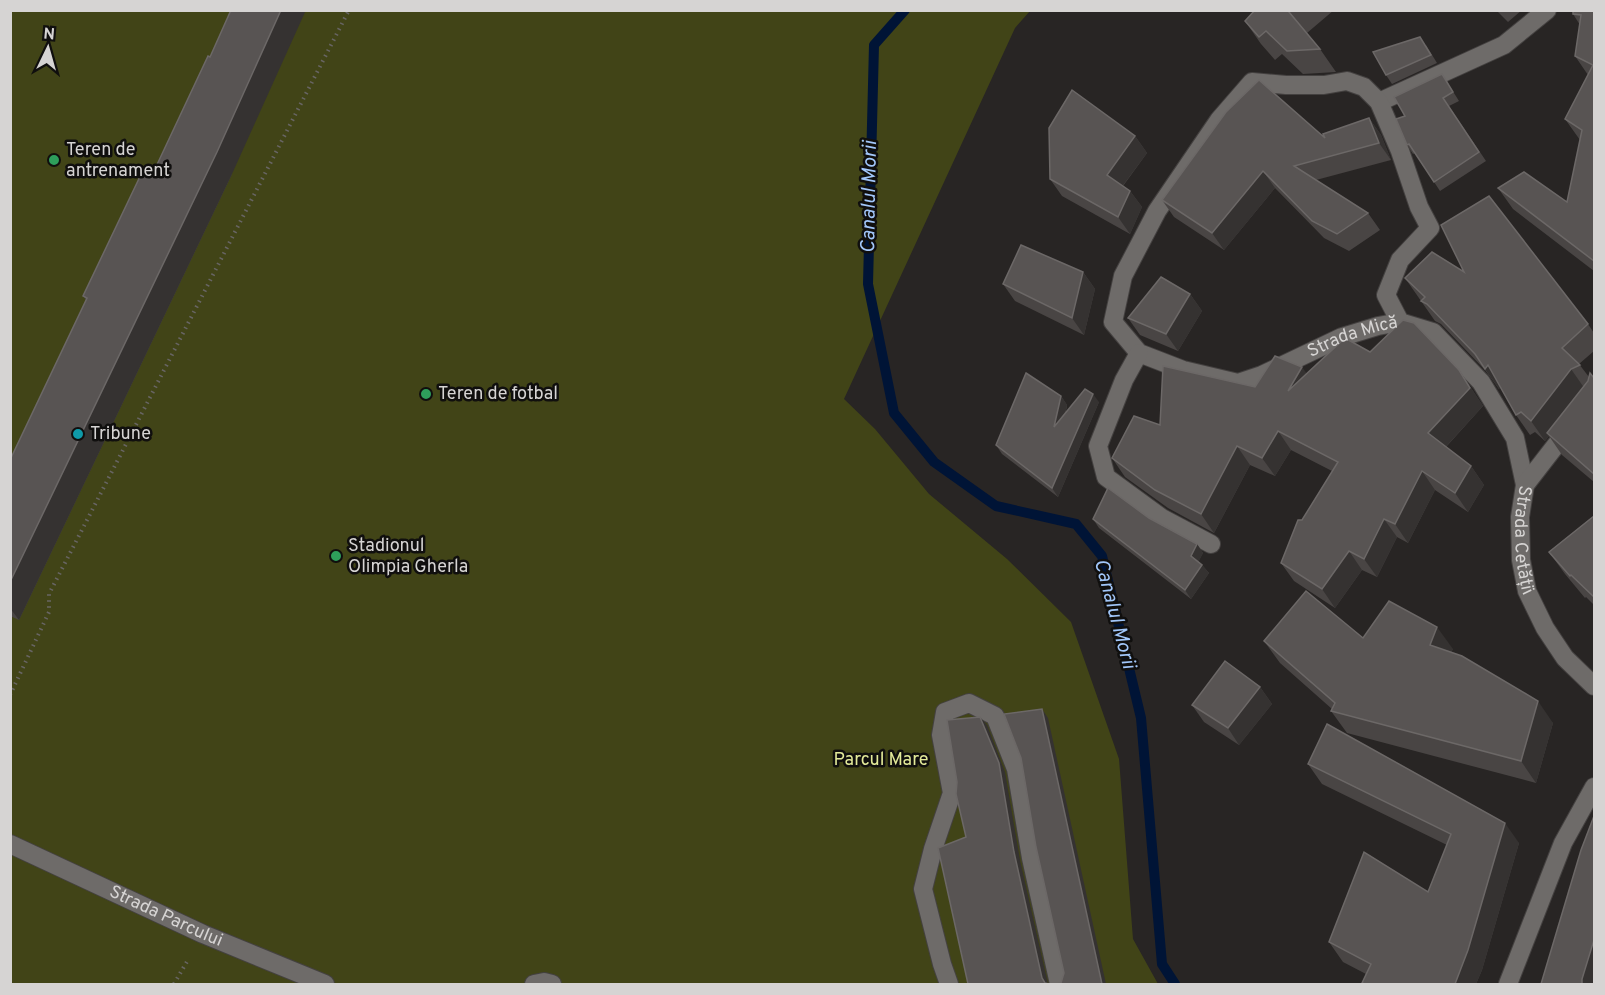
<svg xmlns="http://www.w3.org/2000/svg" width="1605" height="995" viewBox="0 0 1605 995" font-family="Overpass,sans-serif">
<style>
.green{fill:#414417}
.lines{fill:none;stroke-linecap:round;stroke-linejoin:round}
.stream{stroke:#001436;stroke-width:10}
.lane-casing{stroke:#444140;stroke-width:20}
.street-casing{stroke:#444140;stroke-width:20}
.path{stroke:#686564;stroke-width:4;stroke-dasharray:1.5 4.5;stroke-linecap:butt}
.lane{stroke:#6e6b69;stroke-width:18}
.street{stroke:#6e6b69;stroke-width:18}
.wall{fill:#494544}
.shaded-wall{fill:#353231}
.building{fill:#585453;stroke:#6c6867;stroke-width:1.5}
.leisure-dot{fill:#2e9e5b;stroke:#100f0e;stroke-width:2}
.culture-dot{fill:#0f9aa8;stroke:#100f0e;stroke-width:2}
.labels{text-anchor:middle;dominant-baseline:central;stroke-width:5;stroke-linejoin:round;paint-order:stroke}
.poi-label{font-size:18px;fill:#d6d4d3;stroke:#100f0e;text-anchor:start}
.street-label{font-size:18px;fill:#d6d4d3;stroke:#100f0e}
.park-label{font-size:18px;fill:#e3ea99;stroke:#100f0e}
.water-label{font-size:20px;font-style:italic;fill:#a2c7fa;stroke:#100f0e}
</style>
<rect width="100%" height="100%" fill="#282524"/>
<path class="green" d="M10 11H1030L1015 28 844 399 875 429 929 494 1007 559 1071 622 1119 759 1133 939 1158 984H11Z"/>
<g class="lines">
<path class="stream" d="M905 10 874 45 868 284 894 413 934 462 996 506 1076 524 1102 556 1141 718 1162 964 1175 984"/>
<g class="lane-casing">
<path id="lane" d="M949 984 942 964 923 889 933 849 952 793 941 735 945 712 969 703 995 716 1016 769 1031 858 1059 984"/>
</g>
<g class="street-casing">
<g id="street">
<path d="M1379 102 1504 45 1547 10"/>
<path id="s1" d="M1400 322 1386 295 1400 260 1430 228 1419 207 1400 151 1379 102 1364 87 1347 81 1324 85H1286L1252 82 1219 120 1157 211 1123 276 1113 322 1139 353 1183 370 1238 383 1262 375 1342 337 1378 326 1400 322 1433 332 1481 382 1515 438 1525 485"/>
<path d="M1139 353 1124 380 1098 446 1106 477 1162 518 1211 544"/>
<path id="s2" d="M1594 396 1525 485 1520 517 1521 560 1527 591 1545 628 1565 658 1594 686"/>
<path id="s3" d="M10 844 203 934 325 984"/>
<path d="M534 984 544 982 552 984"/>
<path d="M1508 984 1563 843 1594 787"/>
</g>
</g>
<g class="path">
<path d="M10 695 49 612V594L349 10"/>
<path d="M174 984 189 958"/>
</g>
<use href="#lane" class="lane"/>
<use href="#street" class="street"/>
</g>
<g class="wall">
<path d="M1255 10H1334L1307 33 1320 49 1336 72 1303 74 1282 54 1275 60 1261 44 1245 21Z"/>
<path d="M1496 10H1522L1508 22Z"/>
<path d="M1594 10V271L1513 209 1498 188 1567 202 1580 140 1565 119 1588 75 1575 56 1580 25 1573 14Z"/>
<path d="M1426 45 1437 63 1392 84 1386 75Z"/>
<path d="M1442 74 1459 101 1449 106 1486 161 1440 191 1415 153 1413 154 1407 145 1405 116Z"/>
<path d="M1369 118 1381 135 1391 160 1316 180 1368 213 1380 230 1349 251 1324 238 1275 188 1224 250 1174 217 1162 200 1325 138Z"/>
<path d="M1135 136 1147 153 1123 186 1130 191 1142 207 1130 234 1062 196 1050 179Z"/>
<path d="M154 171 232 174 19 620 10 616V460L86 300 83 296Z"/>
<path d="M1083 272 1095 289 1084 335 1015 301 1003 284Z"/>
<path d="M1464 272 1588 324 1594 333V351L1579 364 1589 377 1594 378V482L1562 455 1549 436 1545 441 1535 432 1530 435 1516 415 1500 387 1499 389 1485 370 1441 324 1435 321 1405 278Z"/>
<path d="M1190 294 1202 311 1178 351 1140 335 1128 318Z"/>
<path d="M1370 352 1459 370 1483 406 1446 447 1471 466 1484 485 1468 512 1435 490 1408 543 1397 537 1377 577 1362 570 1335 608 1294 581 1281 563 1302 520 1332 471 1291 450 1275 476 1250 465 1214 533 1168 508 1125 477 1112 458 1160 425 1255 387 1307 374Z"/>
<path d="M1061 396 1067 405 1066 412 1099 402 1058 497 1002 454 996 445Z"/>
<path d="M1594 516V605L1586 597 1585 598 1565 574 1549 552Z"/>
<path d="M1149 518 1197 544 1203 553 1198 562 1202 565 1209 573 1191 599 1099 528 1093 519Z"/>
<path d="M1363 638 1453 649 1451 652 1553 723 1536 783 1347 733 1331 711 1332 709 1280 663 1264 641Z"/>
<path d="M1260 687 1272 704 1239 745 1204 722 1192 705Z"/>
<path d="M1308 764 1519 843 1482 970 1476 984H1363L1362 983 1366 974 1343 962 1329 942 1428 892 1447 845 1322 784Z"/>
</g>
<g class="shaded-wall">
<path d="M281 10H306L232 174 19 620 10 608V582Z"/>
<path d="M1369 118 1381 135 1391 160 1379 143Z"/>
<path d="M1135 136 1147 153 1118 192 1107 175Z"/>
<path d="M1263 171 1275 188 1224 250 1212 233Z"/>
<path d="M1130 191 1142 207 1130 234 1118 217Z"/>
<path d="M1083 272 1095 289 1084 335 1072 318Z"/>
<path d="M1190 294 1202 311 1178 351 1166 334Z"/>
<path d="M1488 365 1502 385 1499 389 1485 369Z"/>
<path d="M1302 367 1315 385 1288 391Z"/>
<path d="M1571 369 1585 389 1547 433 1549 436 1545 441 1531 421Z"/>
<path d="M1459 370 1483 406 1441 452 1428 433Z"/>
<path d="M1093 394 1099 402 1058 497 1052 488Z"/>
<path d="M1061 396 1067 405 1060 436 1054 427Z"/>
<path d="M1278 431 1291 450 1275 476 1262 458Z"/>
<path d="M1237 446 1250 465 1214 533 1201 514Z"/>
<path d="M1471 466 1484 485 1468 512 1455 493Z"/>
<path d="M1422 471 1435 490 1408 543 1395 524Z"/>
<path d="M1384 519 1397 537 1377 577 1364 559Z"/>
<path d="M1197 544 1203 553 1197 565 1191 556Z"/>
<path d="M1349 551 1362 570 1335 608 1322 589Z"/>
<path d="M1202 565 1209 573 1191 599 1185 590Z"/>
<path d="M1437 627 1453 649 1445 667 1430 645Z"/>
<path d="M1260 687 1272 704 1239 745 1228 728Z"/>
<path d="M1538 701 1553 723 1536 783 1521 761Z"/>
<path d="M1042 709 1048 718 1106 984H1102Z"/>
<path d="M980 717 987 725 1005 772 1020 860 1048 984H1046L1042 978Z"/>
<path d="M1505 823 1519 843 1482 970 1476 984H1455Z"/>
<path d="M1594 940V984H1582V979Z"/>
</g>
<g class="building">
<path d="M231 10H281L217 152 10 582V460L87 298 83 296 145 166 154 171 208 56 210 57Z"/>
<path d="M1255 10H1291L1289 12 1320 49 1287 51 1266 31 1259 37 1245 21Z"/>
<path d="M1573 10H1594V261L1498 188 1524 172 1567 202 1582 130 1565 119 1593 65 1575 56 1581 15 1573 14Z"/>
<path d="M1420 37 1431 55 1386 75 1373 52Z"/>
<path d="M1442 74 1453 92 1443 98 1479 152 1434 182 1409 144 1407 145 1396 119 1405 116 1394 97Z"/>
<path d="M1259 80 1325 138 1323 134 1369 118 1379 143 1294 166 1368 213 1337 234 1312 221 1263 171 1212 233 1162 200 1226 112Z"/>
<path d="M1072 90 1135 136 1107 175 1130 191 1118 217 1050 179 1049 128Z"/>
<path d="M1489 196 1588 324 1562 348 1580 365 1571 369 1531 421 1521 412 1516 415 1488 365 1485 369 1475 354 1427 304 1421 301 1425 297 1405 278 1432 252 1464 272 1441 225Z"/>
<path d="M1021 245 1083 272 1072 318 1003 284Z"/>
<path d="M1161 277 1190 294 1166 334 1128 318Z"/>
<path d="M1403 320 1414 323 1459 370 1470 388 1428 433 1471 466 1455 493 1422 471 1395 524 1384 519 1364 559 1349 551 1322 589 1281 563 1298 520H1302L1338 462 1278 431 1262 458 1237 446 1201 514 1155 490 1112 458 1134 416 1160 425 1163 366 1255 387 1275 356 1302 367 1288 391 1345 338 1370 352Z"/>
<path d="M1026 373 1061 396 1054 427 1085 389 1093 394 1052 488 996 445Z"/>
<path d="M1590 373 1594 378V474L1547 433 1588 381Z"/>
<path d="M1108 488 1149 518 1197 544 1191 556 1202 565 1185 590 1093 519Z"/>
<path d="M1594 516V597L1571 575 1570 576 1549 552Z"/>
<path d="M1306 591 1363 638 1389 601 1437 627 1430 645 1462 656 1538 701 1521 761 1331 711 1335 703 1264 641Z"/>
<path d="M1225 661 1260 687 1228 728 1192 705Z"/>
<path d="M1042 709 1102 984H1058L1061 983 1064 973 1036 847 1021 758 1004 714Z"/>
<path d="M980 717 999 763 1014 852 1042 978 1045 983 1049 984H968L938 848 966 837 956 794 957 782 947 720Z"/>
<path d="M1327 724 1505 823 1468 950 1455 984H1365L1362 983 1371 964 1329 942 1364 852 1428 892 1451 834 1308 764Z"/>
<path d="M1594 816V940L1582 979V984H1541L1581 850Z"/>
</g>
<g class="leisure-dot">
<circle cx="54" cy="160" r="6"/>
<circle cx="426" cy="394" r="6"/>
<circle cx="336" cy="556" r="6"/>
</g>
<circle class="culture-dot" cx="78" cy="434" r="6"/>
<g class="labels">
<g class="poi-label">
<text x="66" y="150">Teren de<tspan x="66" dy="21">antrenament</tspan></text>
<text x="438" y="394">Teren de fotbal</text>
<text x="90" y="434">Tribune</text>
<text x="348" y="546">Stadionul<tspan x="348" dy="21">Olimpia Gherla</tspan></text>
</g>
<g class="street-label">
<text stroke="none"><textPath href="#s1" startOffset="932">Strada Mică</textPath></text>
<text stroke="none"><textPath href="#s2" startOffset="168">Strada Cetății</textPath></text>
<text stroke="none"><textPath href="#s3" startOffset="172">Strada Parcului</textPath></text>
</g>
<g class="park-label">
<text x="881" y="760">Parcul Mare</text>
</g>
<g class="water-label">
<text transform="translate(870 197) rotate(-89)">Canalul Morii</text>
<text transform="translate(1114 614) rotate(75)">Canalul Morii</text>
</g>
</g>
<rect width="1605" height="995" fill="none" stroke="#d6d4d3" stroke-width="24"/>
<g transform="translate(48 48) rotate(5)" stroke="#100f0e" stroke-width="4.5" paint-order="stroke">
<path d="M0-4.5L10 22L0 15L-10 22Z" fill="#d6d4d3"/>
<text y="-9" font-size="16" font-weight="bold" text-anchor="middle" fill="#d6d4d3">N</text>
</g>
</svg>
